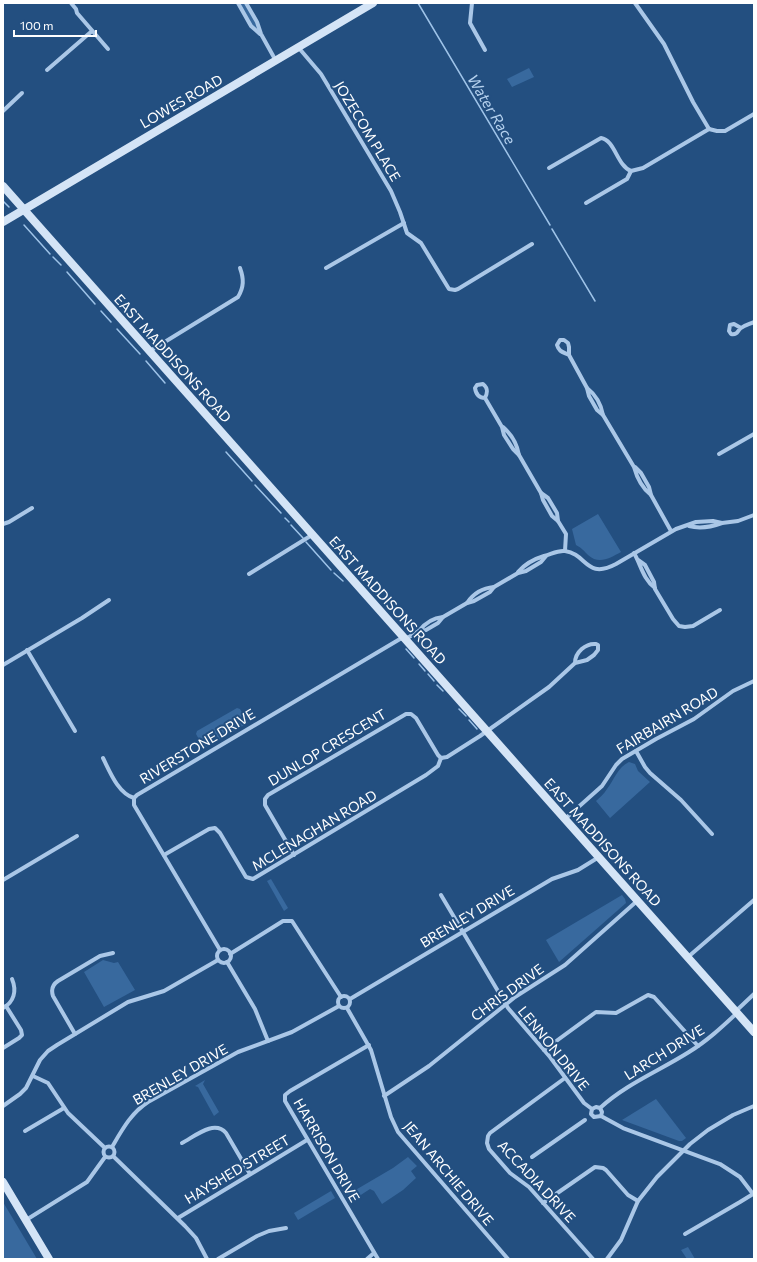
<svg xmlns="http://www.w3.org/2000/svg" width="757" height="1262" viewBox="0 0 757 1262" font-family="Commissioner,sans-serif">
<style>
.green{fill:#38699e}
.lines{fill:none;stroke-linecap:round;stroke-linejoin:round}
.stream{stroke:#9ec3e8;stroke-width:1.5}
.street{stroke:#aac7e7;stroke-width:4}
.secondary{stroke:#d4e4f6;stroke-width:8}
.labels{text-anchor:middle;dominant-baseline:central;stroke-width:4;stroke-linejoin:round;paint-order:stroke}
.street-label{font-size:14px;fill:#fff;stroke:#234f80}
.water-label{font-size:15px;font-style:italic;fill:#b5d1ee;stroke:#234f80}
</style>
<rect width="100%" height="100%" fill="#234f80"/>
<g class="green">
<path d="M238 3H246L261 34 251 27Z"/>
<path d="M529 68 534 77 512 87 507 79Z"/>
<path d="M598 514 621 552C610 558 599 565 588 555 584 551 582 548 576 545L572 529Z"/>
<path d="M237 708 240 709 248 723 204 748 196 734 197 731Z"/>
<path d="M629 762 635 764 638 771 650 782 610 818 596 801C600 797 604 794 607 789 614 780 618 767 629 762Z"/>
<path d="M271 879 288 908 284 911 267 881Z"/>
<path d="M622 895 625 899 626 903 559 962 546 940Z"/>
<path d="M103 960 114 963 118 962 135 990 104 1007 84 972Z"/>
<path d="M205 1080 203 1084 219 1112 214 1116 198 1087 195 1086Z"/>
<path d="M656 1099 686 1138 682 1141H679L622 1120Z"/>
<path d="M408 1157 417 1166 411 1171 416 1178 403 1190 382 1204 374 1191 370 1189 350 1202 347 1195 393 1168Z"/>
<path d="M331 1191 335 1198 298 1220 294 1213Z"/>
<path d="M3 1202 37 1259H3Z"/>
<path d="M688 1247 695 1259H687L681 1250Z"/>
</g>
<g class="lines">
<g class="stream">
<path d="M418 3 550 225"/>
<path d="M3 201 9 207"/>
<path d="M24 225 50 254"/>
<path d="M552 229 595 301"/>
<path d="M53 257 61 265"/>
<path d="M67 272 95 304"/>
<path d="M101 311 111 322"/>
<path d="M117 329 140 354"/>
<path d="M146 361 165 383"/>
<path d="M226 452 252 481"/>
<path d="M255 485 281 513"/>
<path d="M285 518 289 522"/>
<path d="M291 525 303 538"/>
<path d="M306 542 331 570"/>
<path d="M334 573 343 581"/>
<path d="M406 649 414 658"/>
<path d="M419 664 425 671"/>
<path d="M428 674 434 681"/>
<path d="M437 685 443 691"/>
<path d="M459 709 466 716"/>
<path d="M469 720 477 729"/>
</g>
<g class="street">
<path d="M71 3 76 9 77 13 108 49"/>
<path d="M238 3 251 26 260 34"/>
<path d="M246 3 257 22 261 34 276 61"/>
<path d="M472 3 470 23 485 50"/>
<path d="M635 3 664 44 693 102 709 129"/>
<path d="M298 47 321 74 391 191 400 212 407 233 421 243 449 289 455 290 458 289 532 244"/>
<path d="M47 70 92 31"/>
<path d="M3 111 22 93"/>
<path d="M709 129 717 131H725L754 114"/>
<path d="M549 168 601 138C615 140 617 166 631 171"/>
<path d="M586 203 627 179 631 171 643 168 709 129"/>
<path d="M326 268 404 223"/>
<path d="M741 328 734 324 730 325 729 331 731 334C738 335 737 331 741 328 745 325 750 324 754 322"/>
<path d="M150 351 238 297C244 287 244 279 240 268"/>
<path d="M569 355C563 352 559 352 557 345L560 340H564L568 343 569 347V355L587 388 589 396 597 410 603 415 634 467C637 478 642 488 651 495"/>
<path d="M587 388C596 395 601 404 603 415"/>
<path d="M485 398C479 398 476 395 475 388L477 385 483 384C488 388 488 392 485 398L502 427 504 435 513 449 519 455 541 493 548 498 557 513 558 521"/>
<path d="M503 427C511 434 517 444 519 455"/>
<path d="M719 454 754 434"/>
<path d="M635 467 641 473 649 487 651 495 671 531"/>
<path d="M541 493 543 500 552 516 558 521 566 534 565 551"/>
<path d="M3 524 9 522 32 508"/>
<path d="M689 526C700 529 711 527 722 523"/>
<path d="M634 553C641 565 643 579 655 588"/>
<path d="M638 560 645 565 654 582 655 589 673 619 679 626 685 627 693 626 720 610"/>
<path d="M518 572C525 564 534 559 544 556 552 554 557 550 565 551 587 554 586 580 616 564L676 529 696 522 713 521 722 523 738 521 754 515"/>
<path d="M249 574 312 535"/>
<path d="M467 603C473 594 483 588 494 587"/>
<path d="M419 631C425 623 433 618 443 617"/>
<path d="M27 650 75 731"/>
<path d="M3 665 82 618 109 600"/>
<path d="M636 751 645 767 650 773 681 800 712 834"/>
<path d="M103 758C110 772 118 793 134 798"/>
<path d="M441 758 447 757 480 736 549 687 575 663 587 660 594 655 598 650V645L596 644C586 643 575 652 575 663"/>
<path d="M565 819 602 786 616 765 622 759 656 739 694 719 733 691 754 681"/>
<path d="M164 855 209 829 215 828 220 833 246 877 253 879 426 775 438 766 441 758"/>
<path d="M294 855 265 805V799L268 795 406 714H411L416 718 438 755 441 758"/>
<path d="M3 880 77 836"/>
<path d="M441 895 508 1008 550 1057 584 1103 592 1109"/>
<circle cx="224" cy="956" r="7"/>
<path d="M220 950 134 805V798L137 795 400 639 409 637 419 631 426 630 438 623 443 617 467 603 474 601 490 592 494 587 518 573 526 571 541 562 546 556"/>
<path d="M230 954 283 921H292L341 997"/>
<path d="M688 957 754 900"/>
<path d="M227 962 255 1009 268 1041"/>
<circle cx="344" cy="1002" r="6"/>
<path d="M350 999 552 879 578 870 599 857"/>
<path d="M3 1008C14 1002 17 991 12 979"/>
<path d="M347 1008 371 1050 391 1117 398 1132 508 1259"/>
<path d="M736 1011 754 994"/>
<path d="M75 1034 53 996C51 990 52 985 58 981L100 956 113 953"/>
<path d="M369 1045 290 1091 285 1095V1101L378 1259"/>
<path d="M3 1048 19 1038 22 1035 21 1030 6 1006"/>
<path d="M544 1050 596 1012 616 1013 648 995 654 997 698 1046"/>
<path d="M33 1076 48 1083 68 1113 105 1148"/>
<path d="M565 1078 490 1133 488 1136 487 1143 489 1149 510 1173 529 1187 593 1259"/>
<path d="M384 1096 429 1066 515 997 565 965 637 901"/>
<path d="M3 1106 20 1094 26 1088 40 1060 48 1051 57 1045 128 1002 164 991 218 960"/>
<path d="M600 1108C626 1084 659 1071 689 1052 707 1041 722 1027 737 1013"/>
<path d="M601 1116 602 1112 600 1108 596 1107 592 1109 591 1114 594 1117 601 1116 623 1128 720 1164 740 1177 753 1194 754 1193"/>
<path d="M25 1131 64 1108"/>
<path d="M182 1143C194 1137 214 1119 226 1133L250 1174"/>
<circle cx="109" cy="1152" r="5.5"/>
<path d="M112 1147C122 1130 131 1113 148 1102L238 1052 292 1032 339 1006"/>
<path d="M113 1156 185 1226 196 1238 207 1259"/>
<path d="M532 1157 585 1120"/>
<path d="M543 1203 595 1167 603 1168 606 1170 628 1195 638 1201"/>
<path d="M178 1218 307 1140"/>
<path d="M26 1220 87 1182 105 1157"/>
<path d="M685 1234 740 1202 753 1194"/>
<path d="M218 1259 257 1236 269 1231 286 1228"/>
<path d="M367 1259 374 1253"/>
<path d="M607 1259 621 1240 638 1201 657 1177 690 1144 708 1130 733 1115 754 1106"/>
</g>
<g class="secondary">
<path d="M3 186 754 1032"/>
<path d="M3 222 373 3"/>
<path d="M3 1182 49 1259"/>
</g>
</g>
<g class="labels">
<g class="street-label">
<text transform="translate(181 101) rotate(-30)">LOWES ROAD</text>
<text transform="translate(368 131) rotate(59)">JOZECOM PLACE</text>
<text transform="translate(173 358) rotate(48)">EAST MADDISONS ROAD</text>
<text transform="translate(388 600) rotate(48)">EAST MADDISONS ROAD</text>
<text transform="translate(667 720) rotate(-31)">FAIRBAIRN ROAD</text>
<text transform="translate(197 746) rotate(-31)">RIVERSTONE DRIVE</text>
<text transform="translate(327 747) rotate(-31)">DUNLOP CRESCENT</text>
<text transform="translate(314 830) rotate(-31)">MCLENAGHAN ROAD</text>
<text transform="translate(603 842) rotate(48)">EAST MADDISONS ROAD</text>
<text transform="translate(467 916) rotate(-31)">BRENLEY DRIVE</text>
<text transform="translate(507 992) rotate(-36)">CHRIS DRIVE</text>
<text transform="translate(554 1048) rotate(51)">LENNON DRIVE</text>
<text transform="translate(664 1052) rotate(-32)">LARCH DRIVE</text>
<text transform="translate(180 1074) rotate(-30)">BRENLEY DRIVE</text>
<text transform="translate(327 1150) rotate(60)">HARRISON DRIVE</text>
<text transform="translate(237 1169) rotate(-31)">HAYSHED STREET</text>
<text transform="translate(449 1173) rotate(50)">JEAN ARCHIE DRIVE</text>
<text transform="translate(537 1181) rotate(47)">ACCADIA DRIVE</text>
</g>
<g class="water-label">
<text transform="translate(492 109) rotate(59)">Water Race</text>
</g>
</g>
<rect width="757" height="1262" fill="none" stroke="#ffffff" stroke-width="8"/>
<path d="M14 30v6h82v-6" fill="none" stroke="#ffffff" stroke-width="2"/>
<text x="20" y="30" font-size="12" fill="#ffffff" stroke="#234f80" stroke-width="3" paint-order="stroke">100 m</text>
</svg>
